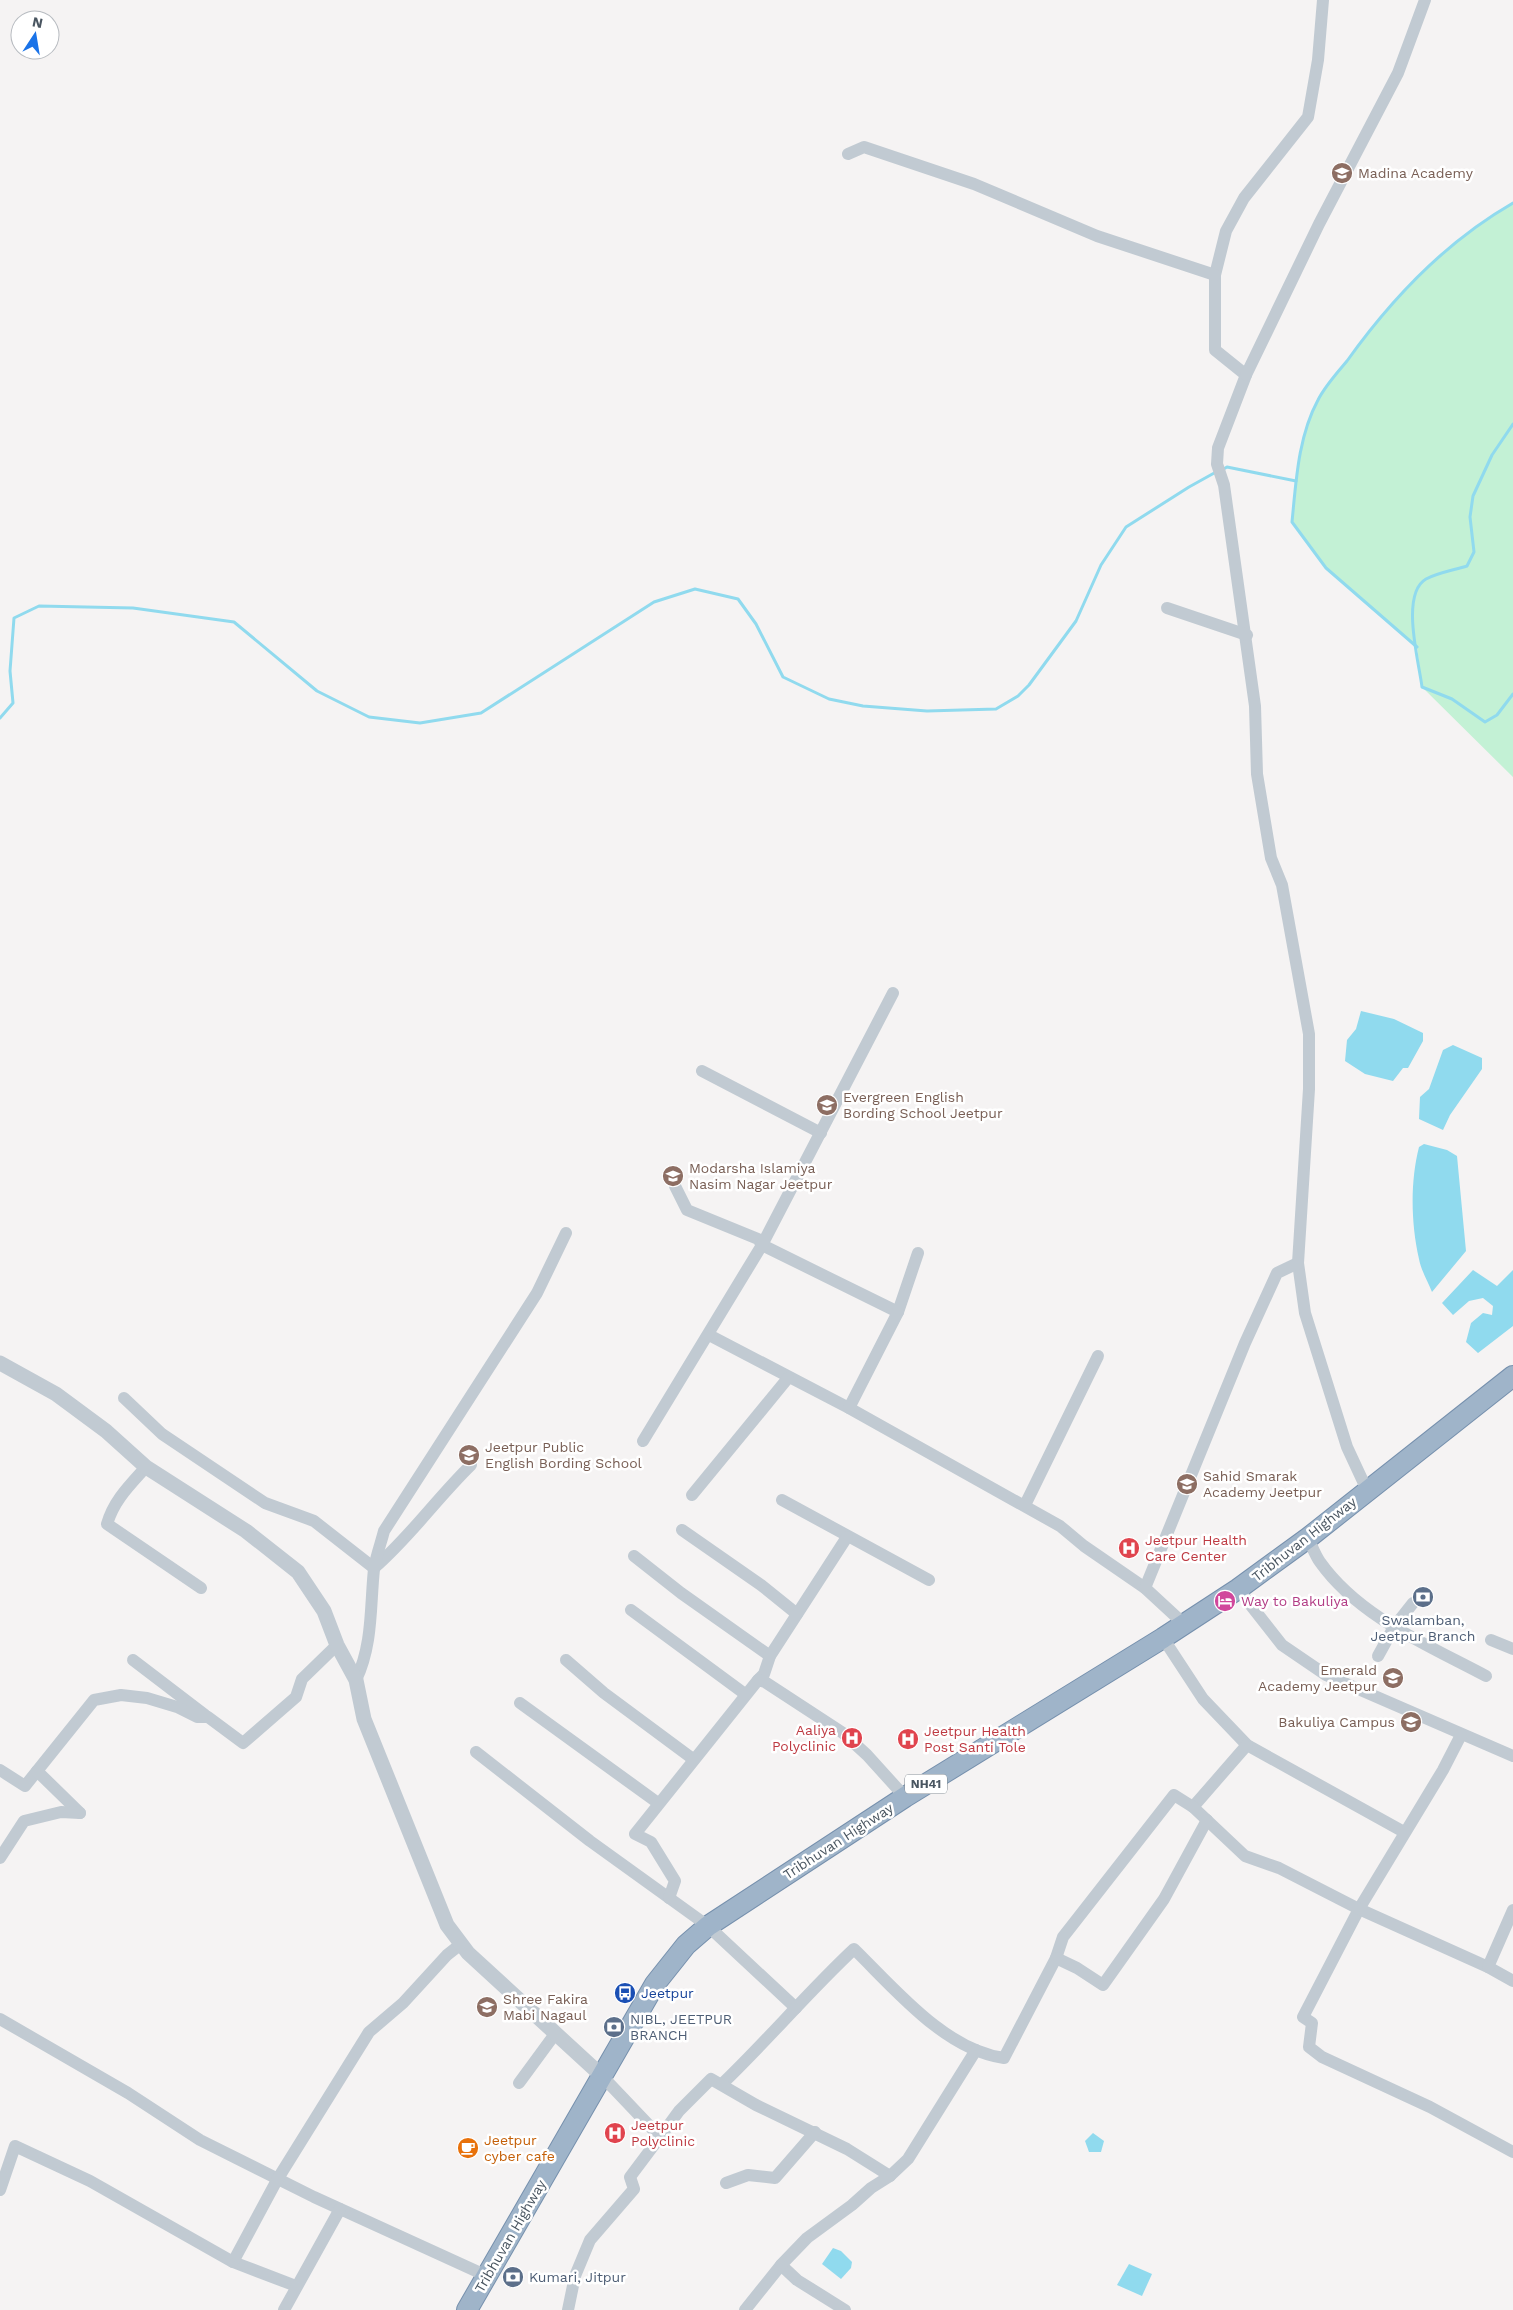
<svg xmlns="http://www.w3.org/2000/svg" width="1513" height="2310" viewBox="0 0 1513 2310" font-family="'Work Sans',sans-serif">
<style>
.green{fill:#c3f1d5}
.water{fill:#90daee}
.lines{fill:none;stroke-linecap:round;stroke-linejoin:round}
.stream{stroke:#90daee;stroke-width:3}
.trunk-casing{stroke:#7690ad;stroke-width:22}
.minor{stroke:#c1cad2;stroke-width:12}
.tertiary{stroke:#c1cad2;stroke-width:15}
.trunk{stroke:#9fb4c9;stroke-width:20}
.labels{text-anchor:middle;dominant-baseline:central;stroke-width:5;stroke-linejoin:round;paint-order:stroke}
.shield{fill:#fff;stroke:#808990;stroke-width:1}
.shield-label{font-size:12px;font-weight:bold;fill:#4a5661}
.education-label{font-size:14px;fill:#785e54;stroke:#fff;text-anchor:start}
.street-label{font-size:14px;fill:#4a5661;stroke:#fff}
.health-label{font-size:14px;fill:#be3a42;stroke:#fff;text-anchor:start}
.hotel-label{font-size:14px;fill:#b23c85;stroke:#fff;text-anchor:start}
.service-label{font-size:14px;fill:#4e5e75;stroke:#fff;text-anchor:start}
.transit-label{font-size:14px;fill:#164399;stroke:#fff;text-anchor:start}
.food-label{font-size:14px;fill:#c56008;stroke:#fff;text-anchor:start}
</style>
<rect width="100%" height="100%" fill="#f5f3f3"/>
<path class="green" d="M1513 203V777L1422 687 1417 647 1326 568 1292 522C1296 482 1298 437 1318 400 1325 386 1337 373 1347 361 1392 298 1446 241 1513 203Z"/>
<g class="water">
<path d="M1361 1011 1394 1019 1423 1033V1041L1408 1068H1403L1393 1081 1365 1074 1345 1061 1347 1040 1356 1029Z"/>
<path d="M1453 1045 1482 1058V1069L1450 1115 1443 1130 1419 1119 1420 1097 1429 1089 1443 1050Z"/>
<path d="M1424 1144 1447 1150 1457 1156 1466 1251 1432 1292C1428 1282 1421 1270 1419 1259 1411 1224 1410 1182 1419 1147Z"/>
<path d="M1473 1270 1497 1286 1513 1270V1326L1478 1353 1466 1342 1471 1323 1483 1313 1492 1315 1493 1306 1483 1298 1469 1301 1453 1315 1442 1303Z"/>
<path d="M1093 2133 1104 2141 1101 2152H1089L1085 2141Z"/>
<path d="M833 2248 841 2251 852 2262 851 2268 841 2279 822 2264Z"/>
<path d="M1129 2264 1152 2274 1142 2296 1117 2285Z"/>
</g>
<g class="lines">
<g class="stream">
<path d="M1513 424 1492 455 1473 496 1470 517 1474 552 1467 566C1454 570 1437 573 1426 579 1400 594 1419 662 1422 687L1452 699 1485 722 1497 715 1513 694"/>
<path d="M1222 470 1227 467 1296 481"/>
<path d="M1417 647 1326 568 1292 522C1296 482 1298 437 1318 400 1325 386 1337 373 1347 361 1392 298 1445 242 1513 203"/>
<path d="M0 718 13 703 10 671 14 618 39 606 133 608 234 622 317 691 369 717 420 723 481 713 654 602 695 589 738 599 756 624 783 677 829 699 863 706 927 711 996 709 1018 696 1029 685 1076 621 1101 565 1126 527 1189 487 1216 472"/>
</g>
<g class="trunk-casing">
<path id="trunk" d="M467 2310 655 1984 686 1945 708 1926 905 1797 1163 1638 1238 1589 1308 1538 1513 1376"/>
</g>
<g class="minor">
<path d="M1323 0 1318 60 1308 117 1244 198 1226 231 1215 275V350L1246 375 1218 448 1217 464 1224 485 1255 706 1257 774 1271 858 1282 885 1309 1034V1089L1298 1263 1305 1313 1347 1447 1367 1490"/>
<path d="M848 154 864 147 974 184 1097 236 1215 275"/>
<path d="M1246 375 1319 224 1398 73 1425 0"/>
<path d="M1167 608 1247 635"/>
<path d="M702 1071 821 1133"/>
<path d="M675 1186 687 1210 758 1239 762 1245 898 1312"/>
<path d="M709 1335 849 1408 1060 1526 1084 1546 1145 1588 1184 1624"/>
<path d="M124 1398 162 1434 265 1503 314 1521 374 1568C410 1537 437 1498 471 1465"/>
<path d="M849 1408 898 1312 918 1253"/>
<path d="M643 1441 762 1245 893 993"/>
<path d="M146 1467C130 1485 114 1500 107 1524L201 1588"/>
<path d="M692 1495 788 1378"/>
<path d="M782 1500 929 1580"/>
<path d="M1025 1505 1098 1356"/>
<path d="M682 1530 761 1585 797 1614"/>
<path d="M1308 1538C1312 1546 1315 1555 1320 1562 1359 1617 1428 1645 1486 1676"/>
<path d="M634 1556 681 1593 770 1656"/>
<path d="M1145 1588 1245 1343 1277 1273 1298 1263"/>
<path d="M1238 1589 1282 1645 1326 1675 1513 1756"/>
<path d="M631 1610 745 1694"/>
<path d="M1163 1638 1203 1699 1247 1745 1404 1832"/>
<path d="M1491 1640 1513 1649"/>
<path d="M1378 1656 1394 1627 1413 1603"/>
<path d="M133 1660 205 1715"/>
<path d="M566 1660 604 1693 693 1759"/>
<path d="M356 1680C373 1644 370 1607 374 1569 376 1556 381 1543 384 1531L537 1293 566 1233"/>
<path d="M758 1680 764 1674 770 1656 847 1537"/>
<path d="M520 1703 658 1803"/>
<path d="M1461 1735 1443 1770 1359 1909 1303 2017 1312 2023 1309 2047 1322 2057 1430 2107 1513 2152"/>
<path d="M476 1752 590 1841 708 1926 796 2008"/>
<path d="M0 1770 25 1786 37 1771"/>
<path d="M1193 1807 1247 1745"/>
<path d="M80 1813 37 1771 94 1700 121 1695 147 1698 177 1707 197 1717H208L243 1743 296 1697 302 1679 337 1645"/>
<path d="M0 1858 24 1821 61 1812 80 1813"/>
<path d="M669 1898 675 1881 651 1842 635 1834 758 1680 765 1682 843 1733 867 1755 905 1797"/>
<path d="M1056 1958 1063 1937 1174 1795 1193 1807 1245 1856 1279 1868 1359 1909 1488 1967 1513 1981"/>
<path d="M1488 1967 1513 1910"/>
<path d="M0 2019 128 2093 200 2140 314 2197 487 2276"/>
<path d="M519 2083 555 2034"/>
<path d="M722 2084C768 2040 808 1992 854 1949 895 1989 945 2050 1004 2058L1056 1958 1077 1968 1103 1985 1164 1899 1207 1820"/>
<path d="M660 2137 679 2111 711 2079 756 2105 847 2149 890 2176"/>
<path d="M726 2183 748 2175 775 2178 815 2132"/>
<path d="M0 2190 15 2146 90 2181 233 2262 296 2286"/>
<path d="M233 2262 277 2180 369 2032 403 2003 447 1955 461 1944"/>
<path d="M781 2265 797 2280 845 2310"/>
<path d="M284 2310 340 2209"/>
<path d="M568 2310 575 2276 590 2240 634 2189 630 2177 660 2137 602 2076"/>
<path d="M745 2310 781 2265 807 2238 852 2205 871 2188 890 2176 908 2159 976 2050"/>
</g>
<path class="tertiary" d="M0 1363 56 1394 106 1431 146 1467 246 1531 298 1572 324 1611 337 1645 356 1680 364 1719 447 1925 468 1953 602 2076"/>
<use href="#trunk" class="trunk"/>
</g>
<defs>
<g id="school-disc" transform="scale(1.125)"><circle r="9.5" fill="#8d6e63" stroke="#fff"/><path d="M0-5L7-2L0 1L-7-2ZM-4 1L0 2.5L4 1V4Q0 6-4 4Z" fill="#fff"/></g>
<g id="hospital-disc" transform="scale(1.125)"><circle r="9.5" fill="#e0444e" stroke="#fff"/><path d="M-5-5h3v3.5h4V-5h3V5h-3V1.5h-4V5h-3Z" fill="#fff"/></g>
<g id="bank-disc" transform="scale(1.125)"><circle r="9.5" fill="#5c6f8a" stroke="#fff"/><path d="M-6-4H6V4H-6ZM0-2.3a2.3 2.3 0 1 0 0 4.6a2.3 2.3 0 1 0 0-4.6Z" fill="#fff"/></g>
<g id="hotel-disc" transform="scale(1.125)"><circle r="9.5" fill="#d1479c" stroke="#fff"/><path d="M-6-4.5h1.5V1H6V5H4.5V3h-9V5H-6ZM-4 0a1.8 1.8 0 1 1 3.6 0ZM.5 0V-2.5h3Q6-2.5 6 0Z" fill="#fff"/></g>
<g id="bus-disc" transform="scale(1.125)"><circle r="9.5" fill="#1a4fb4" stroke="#fff"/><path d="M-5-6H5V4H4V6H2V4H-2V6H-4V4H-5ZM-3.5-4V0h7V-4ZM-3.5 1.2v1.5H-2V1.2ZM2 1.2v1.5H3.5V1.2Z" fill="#fff"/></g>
<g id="cafe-disc" transform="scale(1.125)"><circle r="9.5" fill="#e8710a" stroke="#fff"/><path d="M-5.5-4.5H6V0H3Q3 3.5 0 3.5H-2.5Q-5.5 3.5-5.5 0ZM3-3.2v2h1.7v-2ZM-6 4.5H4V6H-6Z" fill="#fff"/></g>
</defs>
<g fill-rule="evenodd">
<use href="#school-disc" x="1342" y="173"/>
<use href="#school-disc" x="827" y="1105"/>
<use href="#school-disc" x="673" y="1176"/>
<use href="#school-disc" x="469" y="1455"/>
<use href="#school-disc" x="1187" y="1484"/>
<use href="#hospital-disc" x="1129" y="1548"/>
<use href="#bank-disc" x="1423" y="1597"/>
<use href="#hotel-disc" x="1225" y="1601"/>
<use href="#school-disc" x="1393" y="1678"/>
<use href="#school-disc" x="1411" y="1722"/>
<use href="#hospital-disc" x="852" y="1738"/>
<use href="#hospital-disc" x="908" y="1739"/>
<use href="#bus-disc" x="625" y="1993"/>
<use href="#school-disc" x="487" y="2007"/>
<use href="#bank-disc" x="614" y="2027"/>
<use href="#hospital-disc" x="615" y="2133"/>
<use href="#cafe-disc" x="468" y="2148"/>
<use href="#bank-disc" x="513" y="2277"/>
</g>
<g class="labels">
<rect class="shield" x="905" y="1774.5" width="42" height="19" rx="4"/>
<g class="shield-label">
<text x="926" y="1784">NH41</text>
</g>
<g class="education-label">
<text x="1358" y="173">Madina Academy</text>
<text x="843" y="1097">Evergreen English<tspan x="843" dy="16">Bording School Jeetpur</tspan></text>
<text x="689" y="1168">Modarsha Islamiya<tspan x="689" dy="16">Nasim Nagar Jeetpur</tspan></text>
<text x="485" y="1447">Jeetpur Public<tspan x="485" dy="16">English Bording School</tspan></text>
<text x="1203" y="1476">Sahid Smarak<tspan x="1203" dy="16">Academy Jeetpur</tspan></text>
<text x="1377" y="1670" text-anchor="end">Emerald<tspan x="1377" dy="16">Academy Jeetpur</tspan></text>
<text x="1395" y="1722" text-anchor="end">Bakuliya Campus</text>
<text x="503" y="1999">Shree Fakira<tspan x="503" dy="16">Mabi Nagaul</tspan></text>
</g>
<g class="street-label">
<text transform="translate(1304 1539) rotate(-38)">Tribhuvan Highway</text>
<text transform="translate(838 1841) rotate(-33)">Tribhuvan Highway</text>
<text transform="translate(510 2236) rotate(-60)">Tribhuvan Highway</text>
</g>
<g class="health-label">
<text x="1145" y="1540">Jeetpur Health<tspan x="1145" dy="16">Care Center</tspan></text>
<text x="836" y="1730" text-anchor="end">Aaliya<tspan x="836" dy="16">Polyclinic</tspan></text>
<text x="924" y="1731">Jeetpur Health<tspan x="924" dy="16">Post Santi Tole</tspan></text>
<text x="631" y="2125">Jeetpur<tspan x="631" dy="16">Polyclinic</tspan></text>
</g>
<g class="hotel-label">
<text x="1241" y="1601">Way to Bakuliya</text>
</g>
<g class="service-label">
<text x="1423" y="1620" text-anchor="middle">Swalamban,<tspan x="1423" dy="16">Jeetpur Branch</tspan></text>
<text x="630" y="2019">NIBL, JEETPUR<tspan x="630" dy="16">BRANCH</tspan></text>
<text x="529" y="2277">Kumari, Jitpur</text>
</g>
<g class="transit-label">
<text x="641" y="1993">Jeetpur</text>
</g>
<g class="food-label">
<text x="484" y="2140">Jeetpur<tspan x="484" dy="16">cyber cafe</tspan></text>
</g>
</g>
<g transform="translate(35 35) rotate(12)"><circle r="24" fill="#ffffff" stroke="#b7bbc0"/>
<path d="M0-4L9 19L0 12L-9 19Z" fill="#1a73e8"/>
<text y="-8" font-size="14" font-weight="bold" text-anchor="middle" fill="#4a5661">N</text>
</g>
</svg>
